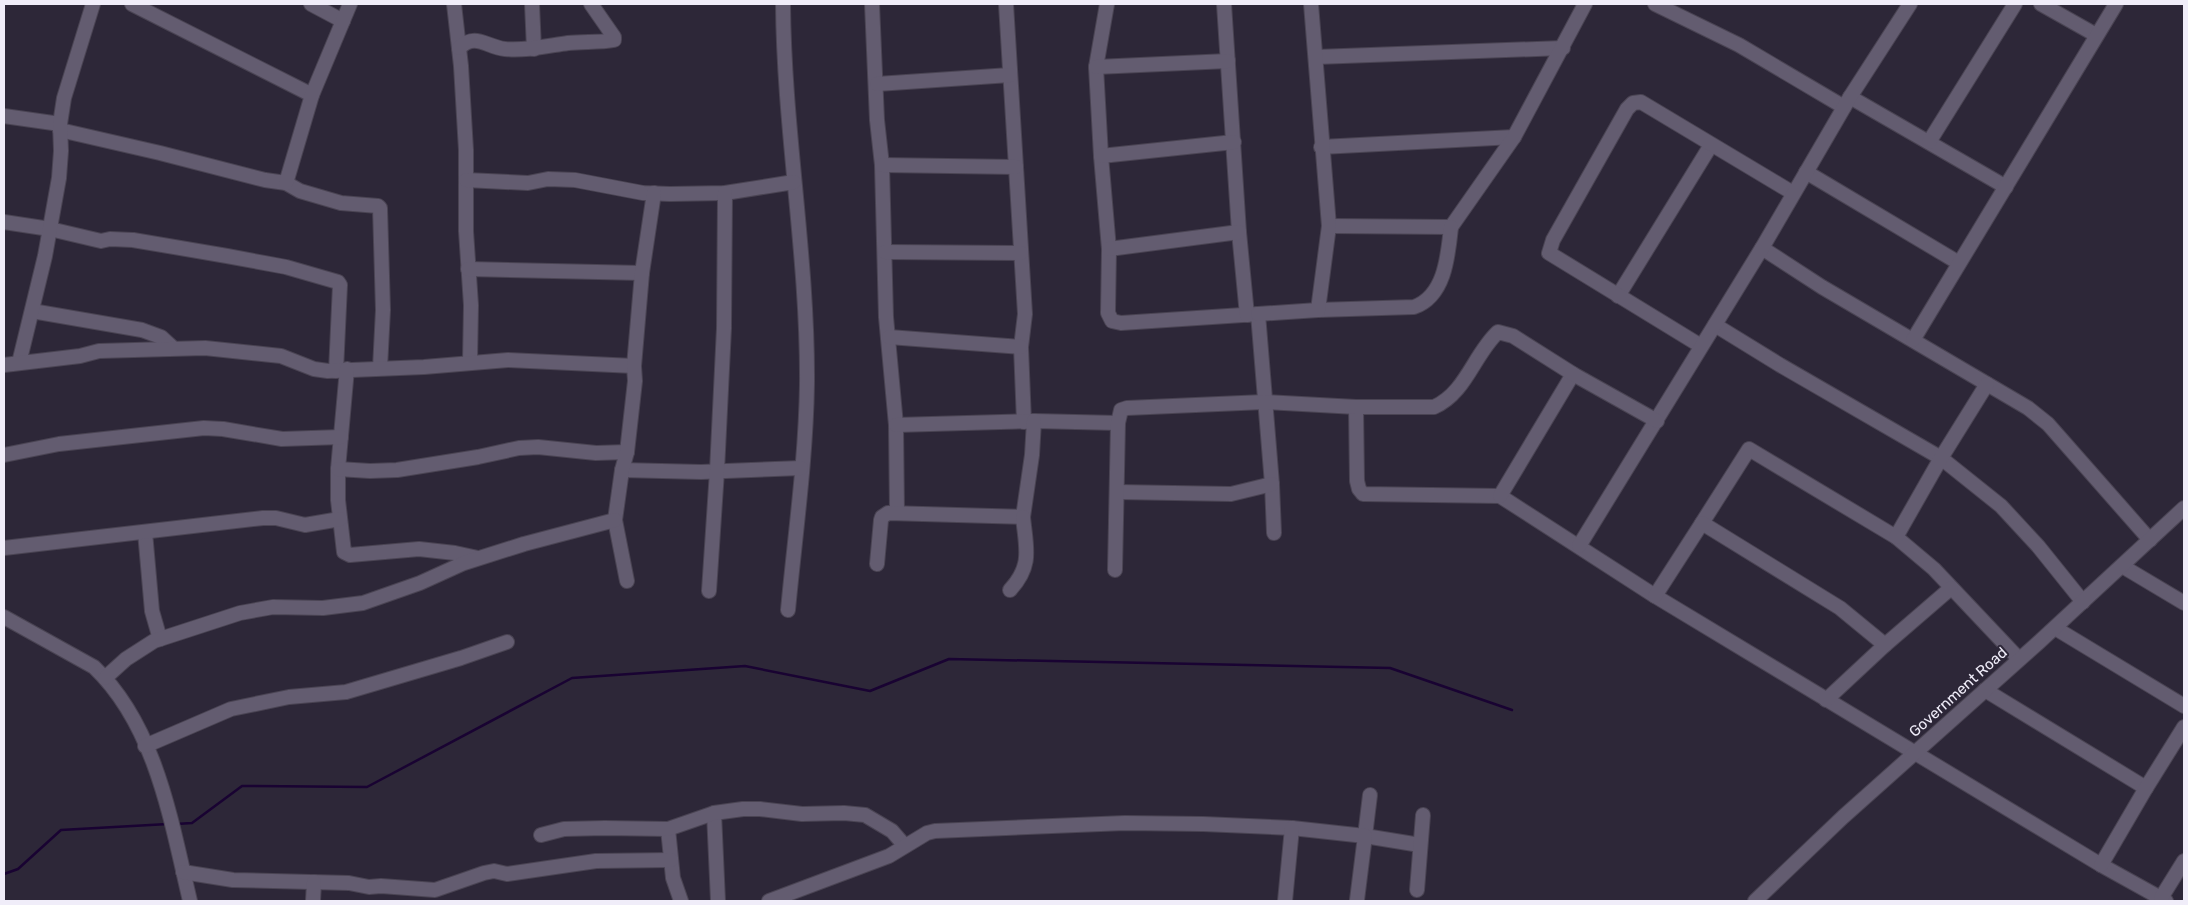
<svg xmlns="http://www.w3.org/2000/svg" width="2188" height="905" viewBox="0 0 2188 905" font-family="Rubik,sans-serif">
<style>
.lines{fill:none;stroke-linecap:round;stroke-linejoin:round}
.stream{stroke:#190332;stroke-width:2.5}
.minor-casing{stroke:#4a4453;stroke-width:16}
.minor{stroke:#635c70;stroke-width:14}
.labels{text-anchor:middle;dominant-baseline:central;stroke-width:4;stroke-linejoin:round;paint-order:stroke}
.street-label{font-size:15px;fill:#f0edf9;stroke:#2d2738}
</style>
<rect width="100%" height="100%" fill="#2d2738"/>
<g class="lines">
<g class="stream">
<path d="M176 824 192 823 242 786 367 787 572 678 745 666 870 691 949 659 1390 668 1512 710"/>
<path d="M4 874 18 869 61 830 168 824"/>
</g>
<g class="minor-casing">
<g id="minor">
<path d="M132 4 312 95"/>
<path d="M311 4 343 21"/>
<path d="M454 4 461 66 466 150V231L471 305 470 362"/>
<path d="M532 4 534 49"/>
<path d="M783 4C784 131 808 257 807 384 806 458 795 536 788 610"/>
<path d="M872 4 877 120 882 165 886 317 896 425 897 512"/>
<path d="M1006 4 1025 314 1021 347 1024 422"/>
<path d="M1107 4 1096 67 1101 156 1109 249 1108 313 1112 321 1121 323 1258 314 1272 484 1274 533"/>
<path d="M1224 4 1239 232 1247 315"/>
<path d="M1655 4 1739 45 1844 107"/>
<path d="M2041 4 2096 35"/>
<path d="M459 48C476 32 486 47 505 49 526 51 547 46 568 43 583 41 599 43 614 40V37L591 4"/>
<path d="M1316 57 1563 48"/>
<path d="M1096 67 1228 61"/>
<path d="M877 84 1010 75"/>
<path d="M1850 97 2006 187"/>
<path d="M4 116 60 124"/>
<path d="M60 130 160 153 265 180 286 183 300 191 341 203 378 206 380 208 383 310 380 368"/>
<path d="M1929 142 2015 4"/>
<path d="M1321 147 1514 137"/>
<path d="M1101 156 1234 142"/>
<path d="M882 165 1016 167"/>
<path d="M1806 172 1959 263"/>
<path d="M466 180 528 183 548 179 575 180 643 193 670 194 725 193 794 182"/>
<path d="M286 183 312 95 350 4"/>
<path d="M4 222 50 229 101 241 110 239 133 240 227 256 286 267 338 282 340 285 336 371"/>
<path d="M1329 226 1451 227 1514 137 1585 4"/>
<path d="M1762 248 1822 287 2028 408 2048 424 2150 540"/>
<path d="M1109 249 1239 232"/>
<path d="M885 252 1021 253"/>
<path d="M468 269 642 273"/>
<path d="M1618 296 1711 145"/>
<path d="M1318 310 1414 307C1445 296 1448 256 1451 227"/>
<path d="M32 311 142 330 161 337 173 348"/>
<path d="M1258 314 1318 310 1329 226 1311 4"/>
<path d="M1715 325 1780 365 1941 458 2001 506 2038 546 2083 602"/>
<path d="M889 337 1021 347"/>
<path d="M1913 340 2116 4"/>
<path d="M1701 346 1549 253 1553 240 1627 109 1633 103 1641 102 1793 193"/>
<path d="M19 363 45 256 59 178 61 151 60 124 64 98 93 4"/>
<path d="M4 365 80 356 99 351 205 348 281 356 314 369 328 371 424 367 508 360 634 366"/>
<path d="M347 369 338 469V500L344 552 350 555 419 549 455 553 478 558"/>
<path d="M1356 407 1357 481 1359 489 1363 494 1500 496 1655 596 2101 865 2166 901"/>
<path d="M896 425 1034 421 1118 423"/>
<path d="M4 455 59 444 204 428 223 429 282 439 341 437"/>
<path d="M338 469 370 471 397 470 478 457 519 448 538 447 596 453 627 452"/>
<path d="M622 470 701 472 801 468"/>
<path d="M1117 492 1231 494 1272 484"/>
<path d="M1500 496 1573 374"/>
<path d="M1702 523 1749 449 1896 537 1934 569 2019 659"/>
<path d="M145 532 152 611 160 639"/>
<path d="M1896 537 1941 458 1987 384"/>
<path d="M1579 546 1762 248 1850 97 1910 4"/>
<path d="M4 548 263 518H276L305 525 340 519"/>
<path d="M877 564 881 520 882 517 888 513 1023 517 1032 455 1034 421"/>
<path d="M2122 566 2184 603"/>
<path d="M1115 570 1118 423 1121 410 1127 408 1264 402 1356 407H1434C1466 393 1474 354 1498 332L1513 336 1573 374 1657 421"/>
<path d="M627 581 615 520 622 470 627 452 635 381 634 366 642 273 654 193"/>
<path d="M1010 590C1033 565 1026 548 1023 517"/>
<path d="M709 591 717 471 724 328 725 193"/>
<path d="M1655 596 1702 523 1840 608 1885 645"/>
<path d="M4 617 94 667C156 726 171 821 190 901"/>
<path d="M2055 628 2184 706"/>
<path d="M105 678 126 659 154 641 240 613 273 607 323 608 363 603 420 583 464 563 524 544 615 520"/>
<path d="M1985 690 2146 788"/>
<path d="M1826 700 1885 645 1951 588"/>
<path d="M145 746 231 709 289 697 346 692 461 658 507 642"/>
<path d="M1370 795 1365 836 1420 845"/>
<path d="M714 813 718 901"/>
<path d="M668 829 673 878 681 901"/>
<path d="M541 835 564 829 605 828 668 829 714 813 743 809H760L802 814 844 813 865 815 892 831 905 846"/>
<path d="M2101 865 2146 788 2184 727"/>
<path d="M183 872 233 880 349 883 369 887 381 886 435 890 484 873 494 871 507 874 596 861 671 860"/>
<path d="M1417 890 1423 815"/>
<path d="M2161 898 2184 861"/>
<path d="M313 901 314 882"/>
<path d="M769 901 889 856 927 833 935 831 1125 823 1203 824 1292 828 1365 836 1357 900"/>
<path d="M1285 901 1292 828"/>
<path d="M1755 901 1843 817 2038 643 2184 508"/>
</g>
</g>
<use href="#minor" class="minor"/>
</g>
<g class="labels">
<g class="street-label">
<text transform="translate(1958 692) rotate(-42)">Government Road</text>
</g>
</g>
<rect width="2188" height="905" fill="none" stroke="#f0edf9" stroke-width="10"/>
</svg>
